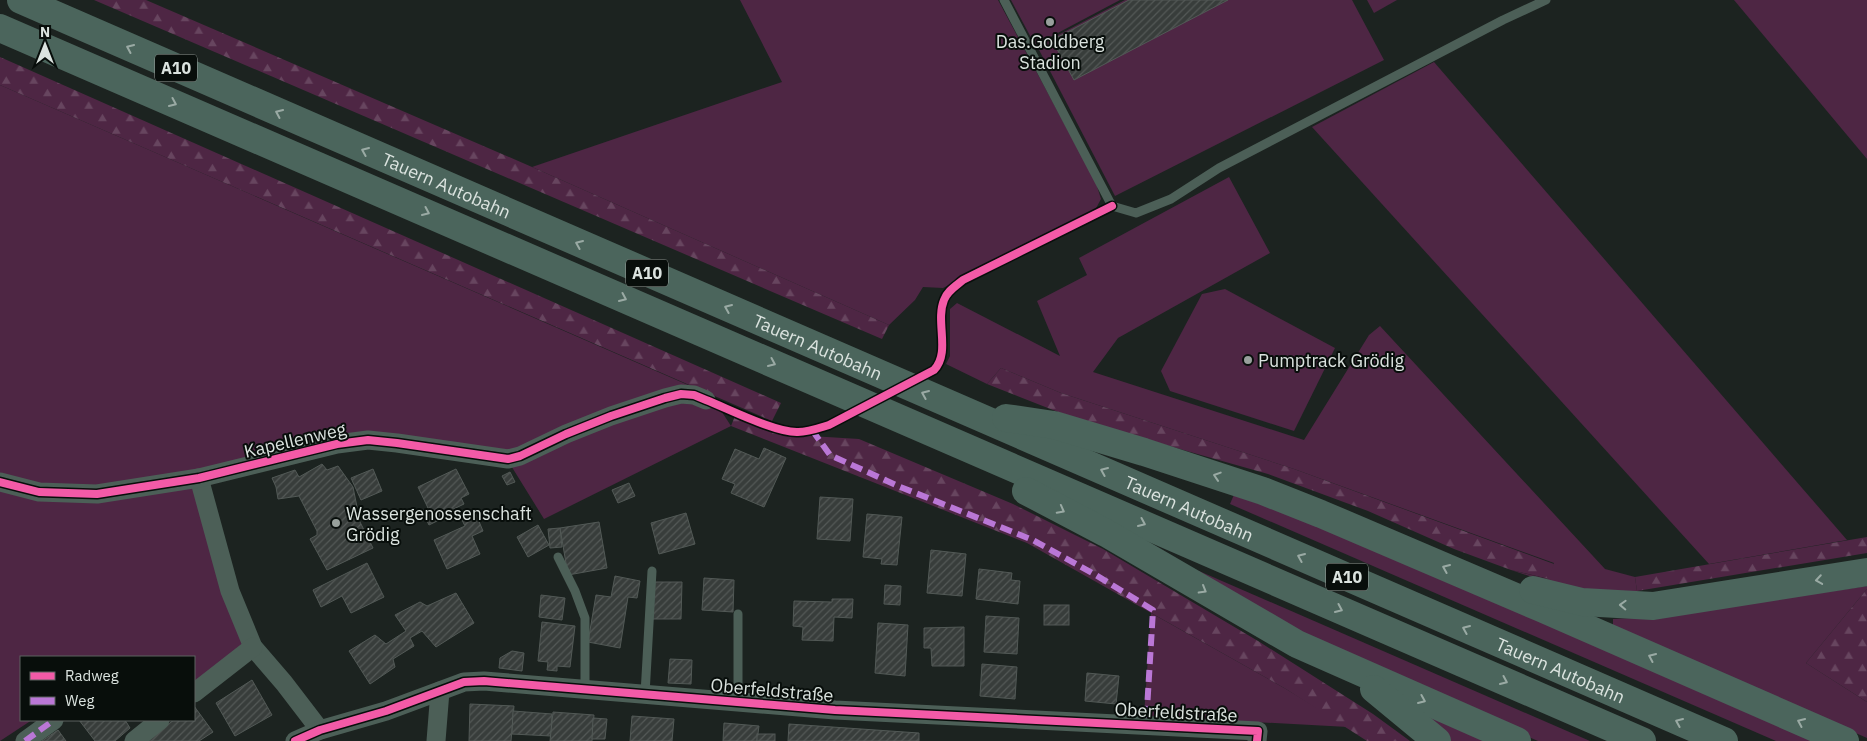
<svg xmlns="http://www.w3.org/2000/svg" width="1867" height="741" viewBox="0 0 1867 741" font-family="'IBM Plex Sans',sans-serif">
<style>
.grass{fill:#4e2644}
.forest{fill:url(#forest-firs)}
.building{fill:url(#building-hatch);stroke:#525956}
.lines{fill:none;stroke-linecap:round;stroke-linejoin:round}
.service{stroke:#4c5f57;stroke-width:9}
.minor{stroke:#4c5f57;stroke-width:19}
.motorway{stroke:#4b655c;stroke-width:28}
.quiet{stroke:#ba77d6;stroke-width:6;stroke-dasharray:12 6;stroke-linecap:butt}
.cycleway-casing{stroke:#080e0b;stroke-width:11}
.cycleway{stroke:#f35aa7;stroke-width:8}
.oneway{stroke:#9aaaa4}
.poi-dot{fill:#98a09c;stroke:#080e0b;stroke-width:2}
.labels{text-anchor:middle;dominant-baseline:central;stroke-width:4;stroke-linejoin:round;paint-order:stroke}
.shield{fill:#080e0b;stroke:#9ca39f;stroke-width:1}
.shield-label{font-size:16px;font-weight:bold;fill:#dbe3df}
.poi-label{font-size:18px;fill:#dbe3df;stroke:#080e0b;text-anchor:start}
.street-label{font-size:18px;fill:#dbe3df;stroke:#080e0b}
</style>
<defs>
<pattern id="forest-firs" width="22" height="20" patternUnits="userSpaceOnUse" patternTransform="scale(1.25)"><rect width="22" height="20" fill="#4e2644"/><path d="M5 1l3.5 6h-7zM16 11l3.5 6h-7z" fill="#67455f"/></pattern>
<pattern id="building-hatch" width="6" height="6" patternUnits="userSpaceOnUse" patternTransform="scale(1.25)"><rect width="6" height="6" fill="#383d3b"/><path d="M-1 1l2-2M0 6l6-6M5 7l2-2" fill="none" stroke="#545957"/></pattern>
</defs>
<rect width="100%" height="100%" fill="#1c2320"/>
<g class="grass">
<path d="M740 0H998L1096 183 1101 199 1094 212 943 288 923 287 915 300 889 325 532 167 782 82Z"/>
<path d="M1011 0H1120L1035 45Z"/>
<path d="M1125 0H1352L1384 60 1115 196 1037 46Z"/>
<path d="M1367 0H1397L1374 13Z"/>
<path d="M1734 0H1867V159Z"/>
<path d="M1434 62 1847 540 1709 564 1312 127Z"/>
<path d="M0 85 711 395 731 426 544 519 502 451 379 435 203 472 246 642 194 682V657H21V720H32L0 741Z"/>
<path d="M1229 177 1270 253 1118 338 1093 372 1304 440 1369 335 1380 326 1605 569 1635 577 1637 591H1582L1554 584 1511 570 1548 579 1554 563 1294 469 1061 393 1001 368 987 384 946 364 950 356V309L957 303 1060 356 1037 301 1087 275 1079 258Z"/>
<path d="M1225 289 1335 348 1294 431 1170 391 1161 371 1202 294Z"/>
<path d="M1236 490 1825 741H1776L1230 504Z"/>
<path d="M1199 571 1590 741H1538L1381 673 1307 638 1197 574Z"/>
<path d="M1867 586V589L1806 663 1867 702V738L1613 626V619L1654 617Z"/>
<path d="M1151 613 1286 689 1348 727 1144 716Z"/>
<path d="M1407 707 1495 741H1451Z"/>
</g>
<g class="forest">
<path d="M94 0H146L532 167 889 325 882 339Z"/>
<path d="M0 57 781 403 772 421 0 85Z"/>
<path d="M1001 368 1061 393 1294 469 1554 564 1549 579 1511 570 1454 549 1368 511 1268 474 1081 421 987 384Z"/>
<path d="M735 416 778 434 859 439 1013 504 1103 549 1258 641 1373 714 1410 741H1367L1286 689 1027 543 731 426Z"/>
<path d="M1867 537V553L1637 591 1635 577Z"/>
<path d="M1867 589V702L1806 663Z"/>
</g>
<g class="building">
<path d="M1129 0H1228L1074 80 1052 40Z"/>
<path d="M764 448 786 458 764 507 731 493 735 484 722 479 735 449 759 459Z"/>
<path d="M322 464 327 470 338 466 353 487 357 507 355 512 373 548 327 570 310 539 317 535V531L299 496 278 499 276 487 272 478 295 470 299 477Z"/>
<path d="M373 469 382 491 361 500 351 478Z"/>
<path d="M456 469 469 494 461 498 464 504 443 514 445 517 429 525 422 511 428 508 418 487Z"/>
<path d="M510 472 515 482 507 485 502 476Z"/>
<path d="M629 483 635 496 618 503 612 490Z"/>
<path d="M820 497 853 499 850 541 817 539Z"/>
<path d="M475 512 483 531 472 536 480 554 447 569 434 540 465 526 461 518Z"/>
<path d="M686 513 695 544 659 554 651 523Z"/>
<path d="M867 514 902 517 897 565 881 564 882 559 863 557Z"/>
<path d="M599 522 607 568 568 575 560 528Z"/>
<path d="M538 525 549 545 528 557 517 537Z"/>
<path d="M560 528 562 547 550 548 548 529Z"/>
<path d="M931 550 966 554 962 596 927 593Z"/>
<path d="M367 563 384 597 351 613 342 596 321 607 313 590Z"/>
<path d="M979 569 1012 573 1011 580 1020 581 1018 604 976 599Z"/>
<path d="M615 576 640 581 637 598 628 597 620 648 588 642 596 595 611 597Z"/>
<path d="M704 578 734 580 733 612 702 610Z"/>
<path d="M653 582H682L681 619H652Z"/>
<path d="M885 585 901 586 900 605 884 604Z"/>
<path d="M456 593 474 623 436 647 422 631 410 638 414 646 393 659 395 667 370 684 349 651 375 635 386 644 406 631 395 615 420 602 427 606Z"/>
<path d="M541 595 565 598 562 620 539 617Z"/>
<path d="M832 599H853L852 618 834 617 833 641 802 640 803 627 793 626 794 601 832 602Z"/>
<rect x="1044" y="605" width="25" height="20"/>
<path d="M986 616 1019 618 1017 654 984 652Z"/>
<path d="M542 622 575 626 570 667 557 666V671L547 670 548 662 538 661Z"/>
<path d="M878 623 908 625 905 676 875 673Z"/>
<path d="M964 627V666H932L931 648H924V628Z"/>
<path d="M512 651 524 653 522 671 499 668 500 658Z"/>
<path d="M670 659 692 660 691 684 668 683Z"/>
<path d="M982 664 1017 667 1015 699 980 696Z"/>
<path d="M1087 673 1119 676 1116 704 1085 701Z"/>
<path d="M252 680 272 715 235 736 216 703Z"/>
<path d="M470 704 514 706 511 741H469Z"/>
<path d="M194 706 213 732 199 741H148L147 739 174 720H194Z"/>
<path d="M513 711 552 714 551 736 512 734Z"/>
<path d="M553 712 594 715 592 741H550Z"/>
<path d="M632 716 674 719 672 741H630Z"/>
<path d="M593 718 607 719 605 739H592Z"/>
<path d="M79 720H125L130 728 115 741H95Z"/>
<path d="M724 723 759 726 757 741H723Z"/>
<path d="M789 724 919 733V741H788Z"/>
<path d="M58 730 66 741H42Z"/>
<rect x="757" y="734" width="18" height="7"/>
</g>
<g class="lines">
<g class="service">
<path d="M1004 0 1112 206 1136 213 1171 199 1219 168 1503 20 1546 0"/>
<path d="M558 557 575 591 585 618V689"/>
<path d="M738 614V702"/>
<path d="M645 694 652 571"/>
</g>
<g class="minor">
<path d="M199 478 230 591 253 647 284 683 320 730"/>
<path d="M0 482 39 492 97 494 199 478 337 444 368 440 397 443 508 459 520 456 566 434 611 416 665 398 681 394 694 395 706 400"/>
<path d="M194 693 253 647"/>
<path d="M25 741 54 720"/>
<path d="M134 741 160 720"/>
<path d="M295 741 320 730 386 711 464 682 484 681 835 710 1258 731 1257 741"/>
<path d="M436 741 440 691"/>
</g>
<g class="motorway">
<path id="s1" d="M21 0 1724 741"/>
<path d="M0 28 1642 741"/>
<path d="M1006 418 1054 425 1144 452 1263 491 1321 514 1541 608 1845 741"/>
<path d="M1026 491 1106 533 1297 644 1517 741"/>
<path d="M1533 590 1582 602 1653 606 1867 572"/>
<path d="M1374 689 1437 741"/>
</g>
<g class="quiet">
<path d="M812 430 830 455 898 486 1033 540 1094 574 1153 610 1146 726"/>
<path d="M25 741 54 720"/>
</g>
<g class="cycleway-casing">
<g id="cycleway">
<path d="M0 482 39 492 97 494 199 478 337 444 368 440 397 443 508 459 520 456 566 434 611 416 665 398 681 394 694 395 706 400C729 409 776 433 798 432 809 432 819 428 829 425L934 370C951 352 935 322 944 300 947 291 956 286 963 280L1112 206"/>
<path d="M295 741 320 730 386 711 464 682 484 681 835 710 1258 731 1257 741"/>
</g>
</g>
<use href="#cycleway" class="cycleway"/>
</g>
<defs><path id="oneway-chevron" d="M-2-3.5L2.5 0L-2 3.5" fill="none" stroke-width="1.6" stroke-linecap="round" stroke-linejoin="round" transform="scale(1.25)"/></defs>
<g class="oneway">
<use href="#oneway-chevron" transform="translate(130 48) rotate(-156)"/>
<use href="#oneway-chevron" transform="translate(173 103) rotate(24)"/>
<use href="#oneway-chevron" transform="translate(279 113) rotate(-156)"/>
<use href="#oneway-chevron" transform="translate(365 151) rotate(-157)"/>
<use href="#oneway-chevron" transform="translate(426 212) rotate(24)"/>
<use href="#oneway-chevron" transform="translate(579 244) rotate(-157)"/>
<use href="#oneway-chevron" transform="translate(623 298) rotate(24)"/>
<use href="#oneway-chevron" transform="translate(728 308) rotate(-157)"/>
<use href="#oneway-chevron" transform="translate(772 363) rotate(24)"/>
<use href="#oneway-chevron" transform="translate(925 394) rotate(-157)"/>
<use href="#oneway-chevron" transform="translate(1104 471) rotate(-157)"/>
<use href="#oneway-chevron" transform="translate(1217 476) rotate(-162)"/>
<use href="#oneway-chevron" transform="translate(1061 510) rotate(28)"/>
<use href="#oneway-chevron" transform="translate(1142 523) rotate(24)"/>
<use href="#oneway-chevron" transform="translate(1301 557) rotate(-157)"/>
<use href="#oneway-chevron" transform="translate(1446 568) rotate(-157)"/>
<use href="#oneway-chevron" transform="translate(1819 580) rotate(171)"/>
<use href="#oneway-chevron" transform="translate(1203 590) rotate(30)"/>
<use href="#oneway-chevron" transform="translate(1623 605) rotate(-178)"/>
<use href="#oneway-chevron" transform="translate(1339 609) rotate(24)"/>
<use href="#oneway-chevron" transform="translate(1466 629) rotate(-157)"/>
<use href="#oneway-chevron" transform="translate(1652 657) rotate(-156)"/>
<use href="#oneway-chevron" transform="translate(1504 681) rotate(24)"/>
<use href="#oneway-chevron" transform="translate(1422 700) rotate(23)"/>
<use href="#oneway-chevron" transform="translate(1679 722) rotate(-157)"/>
<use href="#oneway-chevron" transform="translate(1801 722) rotate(-156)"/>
</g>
<g class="poi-dot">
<circle cx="1050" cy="22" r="5"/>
<circle cx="1248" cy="360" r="5"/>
<circle cx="336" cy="523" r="5"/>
</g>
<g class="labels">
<g class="shield">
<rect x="155" y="54.5" width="42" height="27" rx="4"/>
<rect x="626" y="259.5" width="42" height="27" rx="4"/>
<rect x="1326" y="563.5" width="42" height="27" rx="4"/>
</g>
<g class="shield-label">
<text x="176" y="68">A10</text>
<text x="647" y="273">A10</text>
<text x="1347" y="577">A10</text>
</g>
<g class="poi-label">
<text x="1050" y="41" text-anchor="middle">Das.Goldberg<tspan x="1050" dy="21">Stadion</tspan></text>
<text x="1258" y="360">Pumptrack Grödig</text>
<text x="346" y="513">Wassergenossenschaft<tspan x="346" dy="21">Grödig</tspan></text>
</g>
<g class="street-label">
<text stroke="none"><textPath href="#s1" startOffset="464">Tauern Autobahn</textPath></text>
<text stroke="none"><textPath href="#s1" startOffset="869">Tauern Autobahn</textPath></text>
<text transform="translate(295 440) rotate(-13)">Kapellenweg</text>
<text stroke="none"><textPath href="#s1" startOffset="1274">Tauern Autobahn</textPath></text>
<text stroke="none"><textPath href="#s1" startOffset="1679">Tauern Autobahn</textPath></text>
<text transform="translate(772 690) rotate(5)">Oberfeldstraße</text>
<text transform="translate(1176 712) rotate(3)">Oberfeldstraße</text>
</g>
</g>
<rect x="20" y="656" width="175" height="65" fill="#080e0b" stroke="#5c6360"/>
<rect x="30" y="672" width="25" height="8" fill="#f35aa7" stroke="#5c6360"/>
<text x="65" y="681" font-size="15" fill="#dbe3df">Radweg</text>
<rect x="30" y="697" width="25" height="8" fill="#ba77d6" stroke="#5c6360"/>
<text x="65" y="706" font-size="15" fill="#dbe3df">Weg</text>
<g transform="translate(45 45)" stroke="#080e0b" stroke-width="4" paint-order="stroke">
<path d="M0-4L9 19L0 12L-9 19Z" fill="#dbe3df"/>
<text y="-8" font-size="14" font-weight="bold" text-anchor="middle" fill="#dbe3df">N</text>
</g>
</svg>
